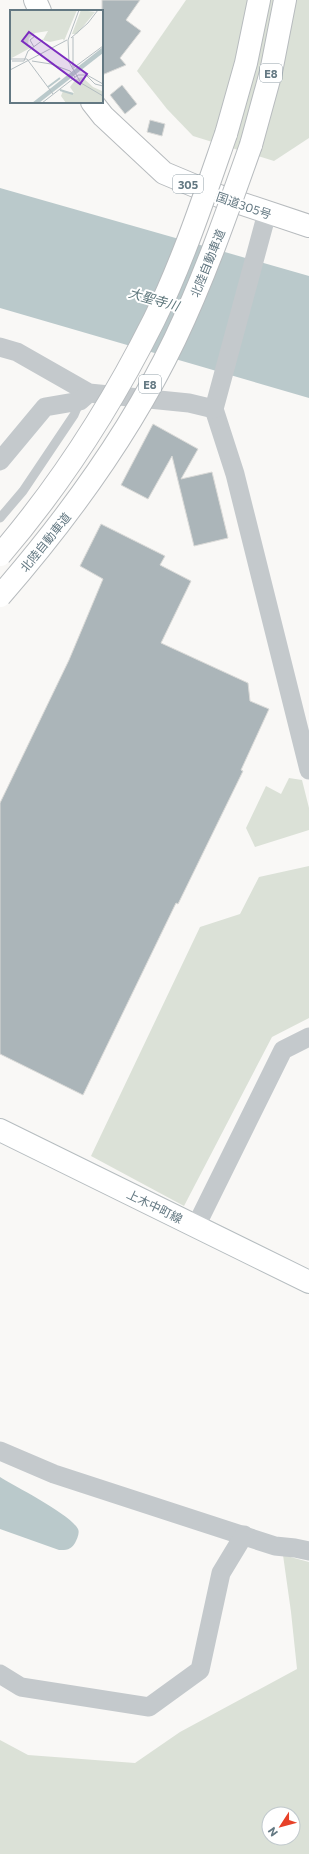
<svg xmlns="http://www.w3.org/2000/svg" width="309" height="1854" viewBox="0 0 309 1854" font-family="Commissioner,'Noto Sans JP',sans-serif">
<style>
.green{fill:#dbe1d7;fill-rule:evenodd}
.water{fill:#bac9cb}
.building{fill:#abb5b9;stroke:#dadad8}
.lines{fill:none;stroke-linecap:round;stroke-linejoin:round}
.secondary-casing{stroke:#b6bdc0;stroke-width:24}
.trunk-casing{stroke:#b7bbbe;stroke-width:24}
.motorway-casing{stroke:#b7bbbe;stroke-width:24}
.service{stroke:#c4c9cc;stroke-width:9}
.minor{stroke:#c4c9cc;stroke-width:19}
.secondary{stroke:#fff;stroke-width:22}
.trunk{stroke:#fff;stroke-width:22}
.motorway{stroke:#fff;stroke-width:22}
.motorway-bridge-casing{stroke:#b7bbbe;stroke-width:24;stroke-linecap:butt}
.motorway-bridge{stroke:#fff;stroke-width:22}
.labels{text-anchor:middle;dominant-baseline:central;stroke-width:4;stroke-linejoin:round;paint-order:stroke}
.shield{fill:#fff;stroke:#92a0a8;stroke-width:1}
.shield-label{font-size:11px;font-weight:bold;fill:#637882}
.street-label{font-size:12px;fill:#637882;stroke:#fff}
.water-label{font-size:13px;font-style:italic;fill:#5e777c;stroke:#fff}
.inset-river{fill:none;stroke:#bac9cb;stroke-width:2}
.inset-road{fill:none;stroke:#b4bdc1;stroke-width:1}
.view{fill:#7b2cbf;fill-opacity:0.15;stroke:#7b2cbf;stroke-width:2}
.inset-edge{fill:none;stroke:#637882;stroke-width:2}
</style>
<rect width="100%" height="100%" fill="#f9f8f6"/>
<g class="green">
<path d="M186 0H309V138L274 161 193 136 167 109 137 71Z"/>
<path d="M289 778 302 780 309 808V830L255 847 246 828 266 786 281 794Z"/>
<path d="M309 866V1018L272 1037 184 1206 91 1156 200 927 240 914 259 877Z"/>
<path d="M283 1555 309 1562V1854H0V1740L28 1755 135 1763 180 1732 297 1669 291 1612ZM269 1814H293V1838H269Z"/>
</g>
<g class="water">
<path d="M0 188 309 276V398L0 308Z"/>
<path d="M0 1477C16 1487 70 1514 78 1529 80 1533 77 1539 75 1543 71 1550 66 1550 59 1550L0 1529Z"/>
</g>
<g class="building">
<path d="M102 0H140L126 20 141 31 120 58 126 65 102 75Z"/>
<path d="M122 85 137 104 125 114 110 95Z"/>
<path d="M150 120 165 124 162 136 147 132Z"/>
<path d="M153 424 198 449 181 479 212 472 228 538 194 546 172 456 148 499 121 485Z"/>
<path d="M101 524 165 556 160 565 191 581 161 643 248 683 250 701 269 709 241 770 243 771 178 904 176 903 83 1095 0 1054V803L69 660 103 579 80 566Z"/>
</g>
<g class="lines">
<g class="secondary-casing">
<path id="secondary" d="M0 1130 309 1282"/>
</g>
<g class="trunk-casing">
<g id="trunk">
<path d="M35 0 40 11"/>
<path d="M92 102 103 116 164 173 219 196 309 226"/>
</g>
</g>
<g class="motorway-casing">
<g id="motorway">
<path d="M226 134 246 63 259 0"/>
<path d="M251 145 271 72 285 0"/>
</g>
</g>
<path class="service" d="M0 518 23 491 74 415 80 401"/>
<g class="minor">
<path d="M267 213 214 409 235 474 309 770"/>
<path d="M0 347 17 352 89 393 189 403 214 409"/>
<path d="M0 461 45 407 80 401 89 393"/>
<path d="M196 1226 283 1050 309 1037"/>
<path d="M0 1451 54 1474 275 1546 295 1548 309 1551"/>
<path d="M0 1674 21 1687 149 1707 200 1670 221 1573 244 1535"/>
</g>
<use href="#secondary" class="secondary"/>
<use href="#trunk" class="trunk"/>
<use href="#motorway" class="motorway"/>
<g class="motorway-bridge-casing">
<g id="motorway-bridge">
<path d="M0 555C61 484 112 404 154 320 183 261 204 197 226 134"/>
<path d="M0 596C68 518 130 433 175 339 205 276 228 210 251 145"/>
</g>
</g>
<use href="#motorway-bridge" class="motorway-bridge"/>
</g>
<g class="labels">
<g class="shield">
<rect x="260" y="64" width="22" height="18" rx="3"/>
<rect x="173" y="175" width="30" height="18" rx="3"/>
<rect x="139" y="375" width="22" height="18" rx="3"/>
</g>
<g class="shield-label">
<text x="271" y="73">E8</text>
<text x="188" y="184">305</text>
<text x="150" y="384">E8</text>
</g>
<g class="street-label">
<text transform="translate(244 205) rotate(19)">国道305号</text>
<text transform="translate(207 263) rotate(-68)">北陸自動車道</text>
<text transform="translate(45 542) rotate(-51)">北陸自動車道</text>
<text transform="translate(155 1206) rotate(26)">上木中町線</text>
</g>
<g class="water-label">
<text transform="translate(154 299) rotate(16)">大聖寺川</text>
</g>
</g>
<g transform="translate(10 10)">
<rect width="93" height="93" fill="#f9f8f6"/>
<path d="M0 0H67L54 31 53 29 40 32 33 30 38 21 25 23 19 28 18 35 22 37 0 49ZM71 0 85 2 67 24H62ZM72 67 83 77 92 81 93 93H56L51 86 53 81 64 83 60 77 66 69Z" fill="#dbe1d7"/>
<path d="M93 37V43L29 93H22Z" fill="#bac9cb"/>
<path class="inset-river" d="M38 77 50 68M50 80 63 84"/>
<path class="inset-road" d="M69 0 58 30 59 52 71 73 93 86M63 27V57M61 28 78 13 88 0M24 37 20 30 25 26M0 49H17L43 84M2 51H14L18 41 33 30M22 51 41 54 60 61 65 67M62 59 93 36M0 60 57 30M76 65 85 74 93 76M32 93 68 65H77L93 74"/>
<path class="view" d="M19 22 77 64 70 74 12 31Z"/>
<rect width="93" height="93" class="inset-edge"/>
</g>
<g transform="translate(281 1826) rotate(234)"><circle r="19" fill="#ffffff" stroke="#c1c9cd"/>
<path d="M0-3L7 15L0 10L-7 15Z" fill="#e74128"/>
<text y="-6" font-size="11" font-weight="bold" text-anchor="middle" fill="#637882">N</text>
</g>
</svg>
